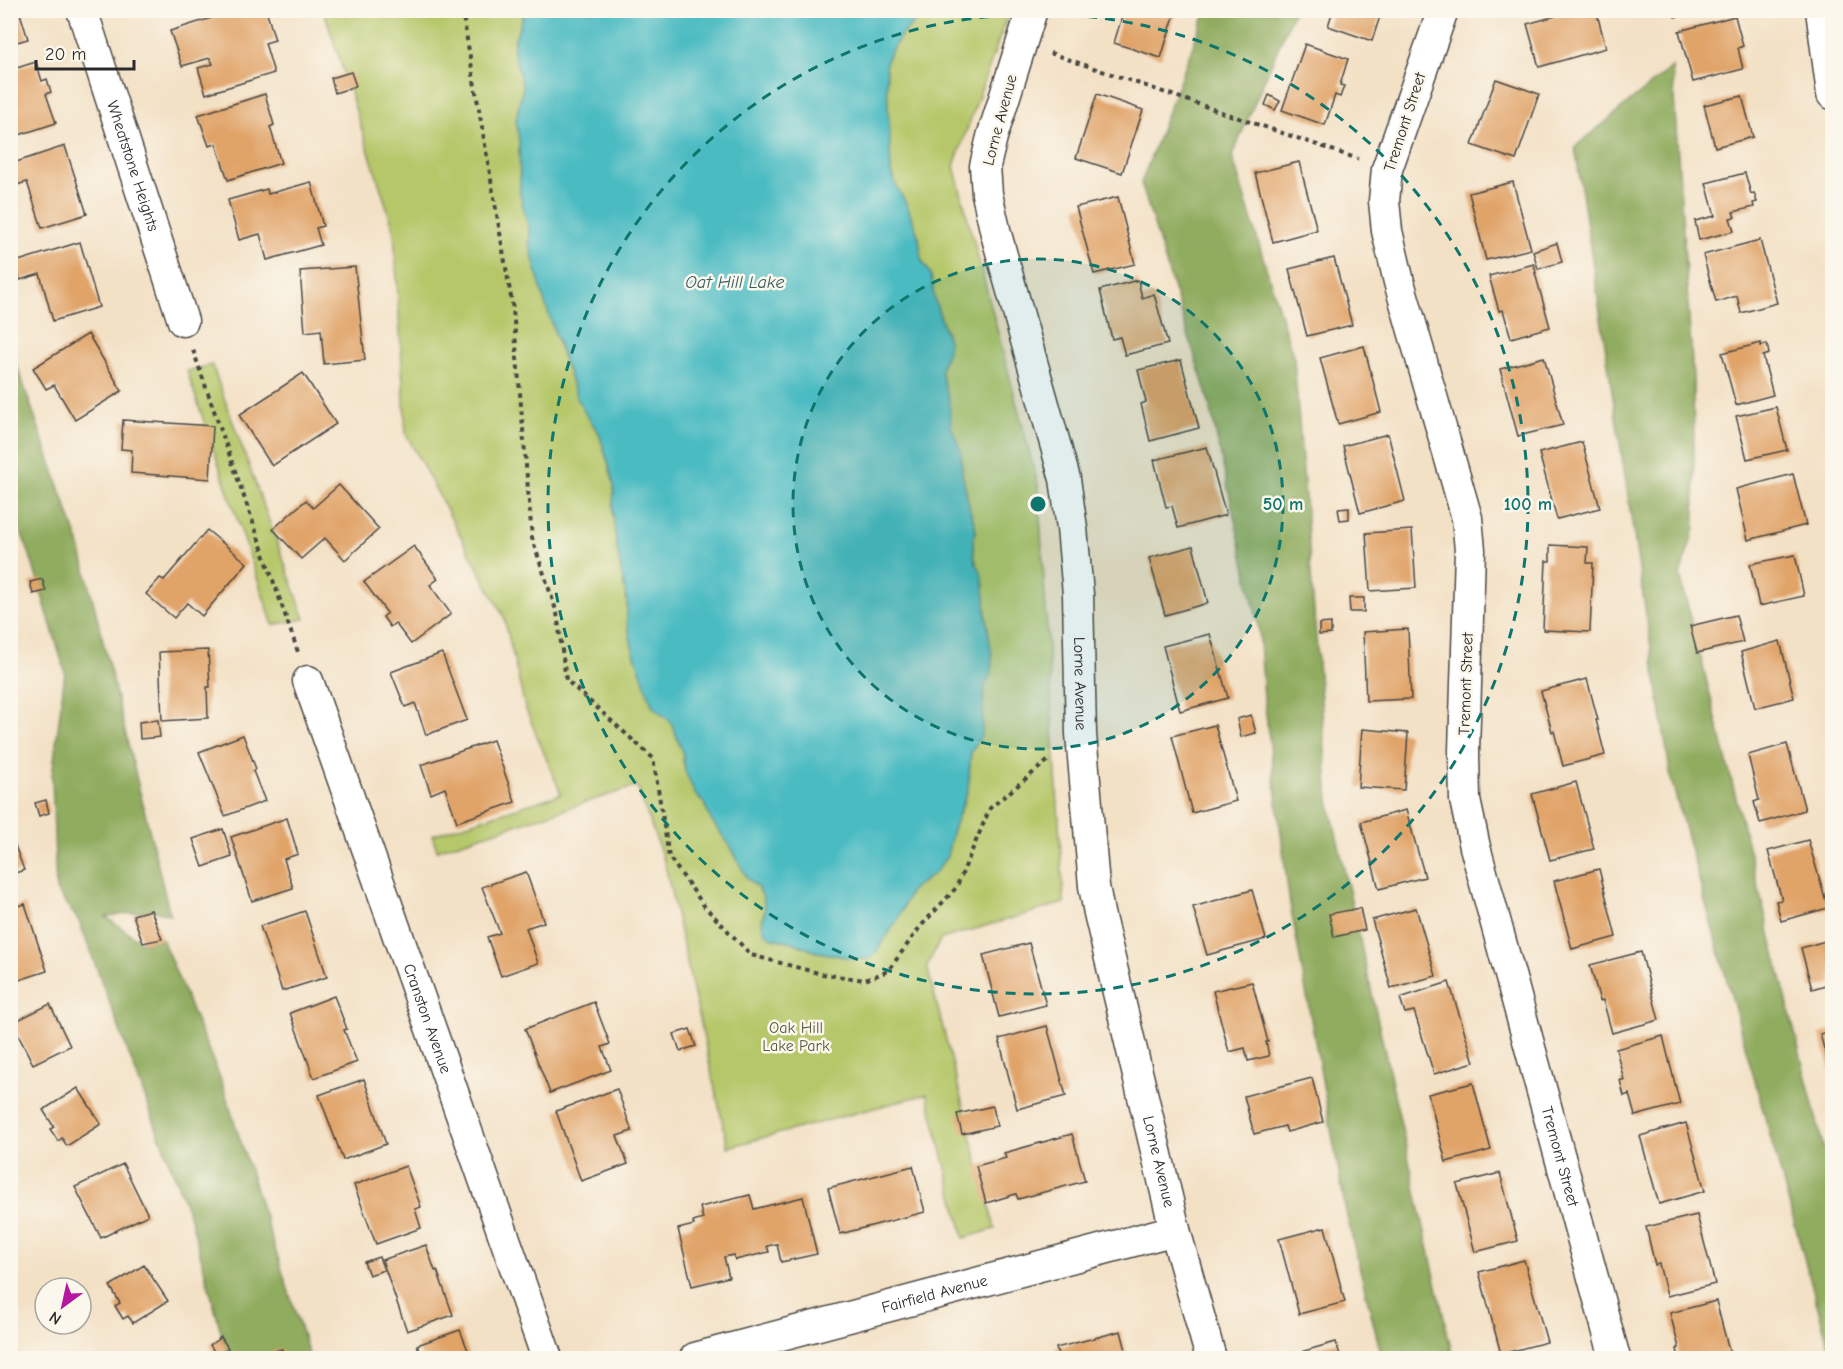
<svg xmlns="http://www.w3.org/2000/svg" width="1843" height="1369" viewBox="0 0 1843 1369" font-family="'Comic Neue',sans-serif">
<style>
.green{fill:#b6c76a;stroke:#70794a;stroke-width:1.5}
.forest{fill:#90ac5e;stroke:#5e6c44;stroke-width:1.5}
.water{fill:#4cbbc2;stroke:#3c7376;stroke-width:1.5}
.building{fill:#e0a368}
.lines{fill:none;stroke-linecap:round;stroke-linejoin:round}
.minor-casing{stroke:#494642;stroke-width:33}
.path{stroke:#494642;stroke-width:4;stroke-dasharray:4.5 4.5;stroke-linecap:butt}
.minor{stroke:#fff;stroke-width:30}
.ring{fill:none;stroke:#0f766e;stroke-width:3;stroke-dasharray:10 8}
.labels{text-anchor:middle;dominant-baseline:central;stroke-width:5;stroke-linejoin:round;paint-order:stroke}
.street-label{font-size:16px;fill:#2b2b2b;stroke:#fbf7ec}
.park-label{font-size:16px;fill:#555a3e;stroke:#fbf7ec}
.water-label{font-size:18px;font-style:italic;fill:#375d60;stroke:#fbf7ec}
.centre{fill:#0f766e;stroke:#fbf7ec;stroke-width:3}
.ring-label{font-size:18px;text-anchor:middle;font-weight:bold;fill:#0f766e;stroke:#fbf7ec;stroke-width:5;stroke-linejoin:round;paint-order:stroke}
</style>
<rect width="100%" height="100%" fill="#fbf7ec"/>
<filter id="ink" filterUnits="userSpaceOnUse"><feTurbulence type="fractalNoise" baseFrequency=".0167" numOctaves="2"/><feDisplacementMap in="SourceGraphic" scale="12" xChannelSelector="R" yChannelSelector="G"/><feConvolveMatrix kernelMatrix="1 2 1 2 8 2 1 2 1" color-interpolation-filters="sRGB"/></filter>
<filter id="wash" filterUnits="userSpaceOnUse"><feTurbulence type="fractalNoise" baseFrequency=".008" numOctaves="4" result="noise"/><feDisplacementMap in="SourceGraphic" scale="24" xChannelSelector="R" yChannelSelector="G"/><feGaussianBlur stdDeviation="1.35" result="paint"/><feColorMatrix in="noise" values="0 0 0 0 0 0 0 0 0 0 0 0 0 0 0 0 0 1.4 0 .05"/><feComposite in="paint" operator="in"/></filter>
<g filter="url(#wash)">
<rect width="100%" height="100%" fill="#f3e1c6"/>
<g class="green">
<path d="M324 11H524L523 16 514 42V52L523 88 516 120 519 141 520 194 530 234 529 243 558 344 577 398 599 433 608 462 614 485 613 513 617 548 627 602V622L632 646 652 705 656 710 668 719 672 724 683 754V763L700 800 704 802 711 820 731 847 747 878 758 888 763 897 765 909 762 919 776 939 790 941 814 951 855 959 902 911 907 896 911 890 930 877 948 851 953 829 968 790 971 752 982 730 984 690 985 685 991 673 992 656 986 616 984 586 974 555 973 539 976 532 975 525 970 510 962 473V459L951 426 941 373 942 364 948 352 946 332 934 298 931 275 921 259 919 238 907 205 896 186 891 172 886 63 889 54 901 35 910 27 916 11H1009L954 166 1038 485 1064 903 941 939 927 966 995 1229 964 1238 927 1094 728 1147 665 864 637 786 437 850 432 835 561 794 525 707 504 617 406 434 394 230Z"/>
<path d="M212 365 305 619 273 625 187 371Z"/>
</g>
<g class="forest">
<path d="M1206 11H1294L1232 156 1294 359 1329 801 1453 1358H1382L1347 1217 1289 898 1264 698 1259 629 1209 402 1141 183Z"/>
<path d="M1672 67 1693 378 1695 528 1680 575 1832 1181V1358L1671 779 1575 147Z"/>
<path d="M10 346 79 543 170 915 151 910 106 917 143 943 162 939 221 1080 310 1358H228L191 1220 79 921 56 890 52 776 65 672 30 555 11 507Z"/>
</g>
<path class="water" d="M524 10 916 11 914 23 901 35 889 54 886 63 891 172 896 186 907 205 919 238 921 259 931 275 934 298 948 341V352L942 364 941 373 949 400 951 426 961 451 962 473 970 510 975 525 976 532 973 539 974 555 976 564 980 569 984 586 986 616 992 656 991 673 985 685 984 690 982 730 981 736 971 752 968 790 953 829 947 856 936 872 911 890 897 921 874 955 868 959H855L814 951 790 941 772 938 765 933 762 924 765 909 763 897 758 888 747 878 731 847 711 820 704 803 695 794 685 771 683 754 672 724 668 719 656 710 652 705 632 646 627 622V602L617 548 613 513 614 485 608 462 599 433 585 413 577 398 544 300 529 243 530 234 520 194 519 141 516 120 523 88 514 52V42L523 16Z"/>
<g id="blocks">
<g class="building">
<path d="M10 10H19L28 39 10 44Z"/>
<path d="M237 10H266L275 40 265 43 274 73 206 94 198 68 213 64 210 58 182 66 170 31Z"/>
<path d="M1124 10H1176L1161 58 1114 43Z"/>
<path d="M1333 10H1382L1372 41 1328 26Z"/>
<path d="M1577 10H1596L1606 48 1539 67 1527 24Z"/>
<path d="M1674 10H1694V14L1675 17Z"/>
<path d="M1735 16 1743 46 1738 48 1743 69 1693 82 1679 31Z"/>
<path d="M1305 44 1348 59 1340 85 1344 86 1340 97 1335 95 1325 125 1282 110Z"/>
<path d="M36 62 42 81 47 79 51 92 46 94 56 123 10 138V70Z"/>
<path d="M351 72 356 86 335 93 331 78Z"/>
<path d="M1496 79 1539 94 1516 160 1472 145Z"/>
<path d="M265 94 274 125 270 127 281 163 228 180 216 144 209 146 198 115Z"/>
<path d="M1097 94 1143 110 1122 173 1076 158Z"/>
<path d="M1269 95 1280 101 1275 110 1265 105Z"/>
<path d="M1742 96 1753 137 1715 147 1704 105Z"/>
<path d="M65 146 87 214 42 228 27 182 10 187V164Z"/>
<path d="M1299 162 1317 230 1273 242 1255 173Z"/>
<path d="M1745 173 1751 194 1754 193 1757 202 1753 203 1754 207 1733 212 1735 217 1730 218 1734 231 1699 240 1695 221 1715 216 1706 183Z"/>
<path d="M311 182 323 226 316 228 321 245 267 260 260 234 239 240 228 200 267 189 268 194Z"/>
<path d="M1513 182 1531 249 1486 260 1469 193Z"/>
<path d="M1118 197 1135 264 1094 274 1076 207Z"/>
<path d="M1760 240 1777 303 1741 313 1737 296 1716 302 1703 255Z"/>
<path d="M80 242 99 307 53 321 40 274 20 280 15 262Z"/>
<path d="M1557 243 1562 262 1538 269 1533 251Z"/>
<path d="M1334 258 1352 325 1307 336 1289 269Z"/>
<path d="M1534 264 1536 273H1535L1550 327 1511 338 1503 310 1499 311 1489 276Z"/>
<path d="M355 267 365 360 324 364 321 330 305 332 300 271Z"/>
<path d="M1138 280 1142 298 1154 294 1168 344 1125 355 1120 337 1112 339 1100 290Z"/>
<path d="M88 334 122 391 75 420 54 385 46 389 33 368Z"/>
<path d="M1761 343V346L1767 344 1769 354 1763 356 1773 395 1736 405 1722 353Z"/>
<path d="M1364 346 1381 412 1338 424 1320 358Z"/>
<path d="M1544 357 1563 425 1518 436 1500 369Z"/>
<path d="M1181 360 1199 428 1150 441 1141 404 1146 402 1138 370Z"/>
<path d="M303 373 336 424 272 466 239 415Z"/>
<path d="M1776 407 1787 450 1747 459 1736 416Z"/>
<path d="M123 420 213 426 210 479 131 473 132 450 121 449Z"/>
<path d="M1388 434 1405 501 1360 513 1343 446Z"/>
<path d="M1582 442 1600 508 1557 519 1539 453Z"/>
<path d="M1207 447 1226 515 1178 528 1172 506 1166 507 1154 460Z"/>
<path d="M1793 474 1806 525 1748 540 1736 489Z"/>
<path d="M339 485 379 529 345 560 325 538 301 559 273 529 306 500 313 508Z"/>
<path d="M1349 508V519L1340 520 1338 509Z"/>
<path d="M207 530 247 563 202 616 187 603 174 618 146 594 160 578 164 580Z"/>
<path d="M1412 530 1416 588 1370 591 1366 533Z"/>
<path d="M1550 545 1588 547 1587 563H1593L1590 632 1543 630 1546 561H1550Z"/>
<path d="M414 546 438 579 430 585 451 614 411 644 395 623 390 627 383 617 387 613 364 582Z"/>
<path d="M1193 546 1208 603 1165 615 1149 558Z"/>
<path d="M1795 555 1804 596 1759 606 1750 564Z"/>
<path d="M42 579 46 591 33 594 30 582Z"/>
<path d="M1349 598H1364V612H1350Z"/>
<path d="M1736 615 1743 642 1697 653 1690 626Z"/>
<path d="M1331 623V634L1319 635V624Z"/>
<path d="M1408 629 1411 699 1366 701 1363 632Z"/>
<path d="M1210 634 1228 698 1180 711 1163 646Z"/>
<path d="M1780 641 1794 698 1755 708 1741 652Z"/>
<path d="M208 650 210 687H207L208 718 162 721 159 652Z"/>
<path d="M442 653 467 720 426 735 415 703 405 707 391 672Z"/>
<path d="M1587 679 1598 720H1596L1605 755 1563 766 1554 731 1552 732 1541 691Z"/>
<path d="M1251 715 1256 733 1241 737 1237 719Z"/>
<path d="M158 720 160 737 140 739 139 722Z"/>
<path d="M1215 725 1236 801 1192 813 1172 736Z"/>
<path d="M1362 729 1408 733 1404 790 1358 787Z"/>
<path d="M243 735 256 769 253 771 265 801 225 816 199 752Z"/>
<path d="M493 740 515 802 457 822 445 788 431 794 421 765Z"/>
<path d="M1787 744 1805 810 1760 823 1754 802 1759 800 1748 755Z"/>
<path d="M1576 782 1594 849 1550 860 1532 794Z"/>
<path d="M46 800 49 813 39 816 35 803Z"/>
<path d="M1406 810 1425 877 1379 889 1361 822Z"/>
<path d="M287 818 298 854 284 859 293 888 252 901 231 837Z"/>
<path d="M223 829 232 857 203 867 193 839Z"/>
<path d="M10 832 24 870 10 875Z"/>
<path d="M1808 840 1828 908 1781 921 1776 901 1782 900 1768 851Z"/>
<path d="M1599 869 1616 937 1572 949 1554 881Z"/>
<path d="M526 872 544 922 526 928 538 963 501 976 487 937 500 933 482 887Z"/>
<path d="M1252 890 1266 939 1207 955 1193 907Z"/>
<path d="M25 904 47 971 10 983V908Z"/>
<path d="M1360 908 1365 930 1334 937 1329 914Z"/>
<path d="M1416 908 1436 976 1391 988 1372 920Z"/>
<path d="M151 910 162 939 143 943 133 915Z"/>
<path d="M305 911 327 977 282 991 260 926Z"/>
<path d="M1832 939V983L1812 989 1801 948Z"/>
<path d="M1029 943 1046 1005 999 1017 983 955Z"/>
<path d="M1641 952 1659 1020 1612 1033 1603 1000 1600 1001 1590 965Z"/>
<path d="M1252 982 1268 1042H1266L1269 1056 1248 1061 1245 1048 1229 1052 1213 991Z"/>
<path d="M1449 982 1474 1062 1434 1074 1414 1011 1405 1013 1400 998Z"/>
<path d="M334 996 347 1029 344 1030 357 1062 314 1078 290 1013Z"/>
<path d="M594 1002 610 1044 602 1047 611 1070 550 1093 525 1029Z"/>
<path d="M50 1004 70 1046 33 1064 12 1023Z"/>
<path d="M1047 1026 1066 1096 1017 1109 999 1039Z"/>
<path d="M690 1029 696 1046 680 1051 674 1034Z"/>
<path d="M1832 1030V1078L1820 1034Z"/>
<path d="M1663 1036 1680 1104 1635 1116 1629 1094 1624 1096 1620 1080H1624L1616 1049Z"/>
<path d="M1312 1078 1323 1122 1287 1132 1285 1126 1254 1134 1244 1096Z"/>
<path d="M364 1079 386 1144 343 1160 319 1095Z"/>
<path d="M1473 1083 1491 1150 1446 1162 1428 1094Z"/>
<path d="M78 1088 101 1124 67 1146 62 1138 58 1141 50 1129 54 1127 43 1110Z"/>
<path d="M617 1089 632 1131 617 1136 628 1164 581 1181 556 1111Z"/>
<path d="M993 1106 997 1126 962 1134 957 1114Z"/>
<path d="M1686 1123 1705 1191 1659 1204 1640 1136Z"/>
<path d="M1072 1134 1085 1181 1018 1199 1016 1194 986 1203 976 1166 1006 1158 1004 1153Z"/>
<path d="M123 1164 148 1215 101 1238 75 1187Z"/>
<path d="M406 1166 421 1207 415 1209 421 1228 376 1244 354 1185Z"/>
<path d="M913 1166 925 1212 840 1234 828 1188Z"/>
<path d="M1500 1173 1518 1241 1475 1252 1457 1184Z"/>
<path d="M750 1195 754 1209 803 1197 817 1254 781 1262 777 1244 767 1246 769 1252 735 1260 734 1255 724 1257 729 1277 692 1286 678 1229 694 1225 693 1222 703 1219 700 1207Z"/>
<path d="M1697 1215 1715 1284 1667 1296 1659 1264 1655 1265 1646 1227Z"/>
<path d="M1325 1227 1345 1302 1299 1314 1279 1239Z"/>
<path d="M426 1245 435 1271 437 1270 453 1315 407 1331 382 1260Z"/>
<path d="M379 1257 384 1270 369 1275 364 1262Z"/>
<path d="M1524 1260 1547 1342 1501 1354 1479 1272Z"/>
<path d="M144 1265 168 1301 133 1323 128 1316 123 1319 115 1306 120 1303 110 1286Z"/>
<path d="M1716 1301 1731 1358H1679L1677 1349 1679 1348 1670 1313Z"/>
<path d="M460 1330 471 1358H422L417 1345Z"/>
<path d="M1121 1331 1128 1358H1059L1056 1348Z"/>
<path d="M221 1337 228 1348 217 1356 210 1345Z"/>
<path d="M1336 1342 1341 1358H1306L1304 1351Z"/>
<path d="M282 1349 285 1358H270L268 1353Z"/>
</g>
</g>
</g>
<g filter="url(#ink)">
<use href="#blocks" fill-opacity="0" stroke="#494642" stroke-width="1.5"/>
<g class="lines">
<g class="minor-casing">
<g id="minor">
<path id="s1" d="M82 10 183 321"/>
<path id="s2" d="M1032 10 992 137 985 166 987 194 996 234 1065 479 1072 528 1078 594 1081 734 1094 886 1099 913 1175 1230 1211 1358"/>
<path id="s3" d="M1443 10 1387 169 1384 201 1387 231 1399 282 1467 518 1470 550 1464 751 1465 800 1475 847 1615 1358"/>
<path d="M1821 10 1832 94"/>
<path id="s4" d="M308 681 547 1358"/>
<path id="s5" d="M695 1358 1175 1230"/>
</g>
</g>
<g class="path">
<path d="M462 10 513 309 532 538 557 613 566 680 653 758 669 857 705 907 751 955 822 974 865 980 888 971 920 927 956 888 990 808 1050 759"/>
<path d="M1050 53 1358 159"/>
<path d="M193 350 298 652"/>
</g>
<use href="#minor" class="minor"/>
</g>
</g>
<circle cx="1038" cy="504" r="245" fill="#0f766e" fill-opacity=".12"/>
<g class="ring">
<circle cx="1038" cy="504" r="245"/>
<circle cx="1038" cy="504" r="490"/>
</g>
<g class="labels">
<g class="street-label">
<text transform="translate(1000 120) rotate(-75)">Lorne Avenue</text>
<text transform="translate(1405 122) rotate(-72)">Tremont Street</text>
<text stroke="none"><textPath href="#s1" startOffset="164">Wheatstone Heights</textPath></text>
<text stroke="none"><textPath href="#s2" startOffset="692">Lorne Avenue</textPath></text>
<text transform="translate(1466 684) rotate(-88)">Tremont Street</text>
<text stroke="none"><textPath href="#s4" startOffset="358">Cranston Avenue</textPath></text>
<text stroke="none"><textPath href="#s3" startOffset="1180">Tremont Street</textPath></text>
<text stroke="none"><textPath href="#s2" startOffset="1178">Lorne Avenue</textPath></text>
<text stroke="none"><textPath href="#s5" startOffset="248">Fairfield Avenue</textPath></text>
</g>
<g class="park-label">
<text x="796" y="1028">Oak Hill<tspan x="796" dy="18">Lake Park</tspan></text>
</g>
<g class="water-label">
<text x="735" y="282">Oat Hill Lake</text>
</g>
</g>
<circle cx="1038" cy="504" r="9" class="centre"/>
<g class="ring-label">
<text x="1283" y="510">50 m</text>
<text x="1528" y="510">100 m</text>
</g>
<rect width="1843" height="1369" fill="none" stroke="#fbf7ec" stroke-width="36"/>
<g transform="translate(63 1306) rotate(213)"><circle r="28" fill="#fbf7ec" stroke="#a8a59f" stroke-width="1.5"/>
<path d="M0-4.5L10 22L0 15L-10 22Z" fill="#b5179e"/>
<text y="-9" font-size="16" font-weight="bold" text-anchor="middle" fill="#2b2b2b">N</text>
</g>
<path d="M36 60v9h98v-9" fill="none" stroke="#2b2b2b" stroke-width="3"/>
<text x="45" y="60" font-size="18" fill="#2b2b2b" stroke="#fbf7ec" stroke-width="4.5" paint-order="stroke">20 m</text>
</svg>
